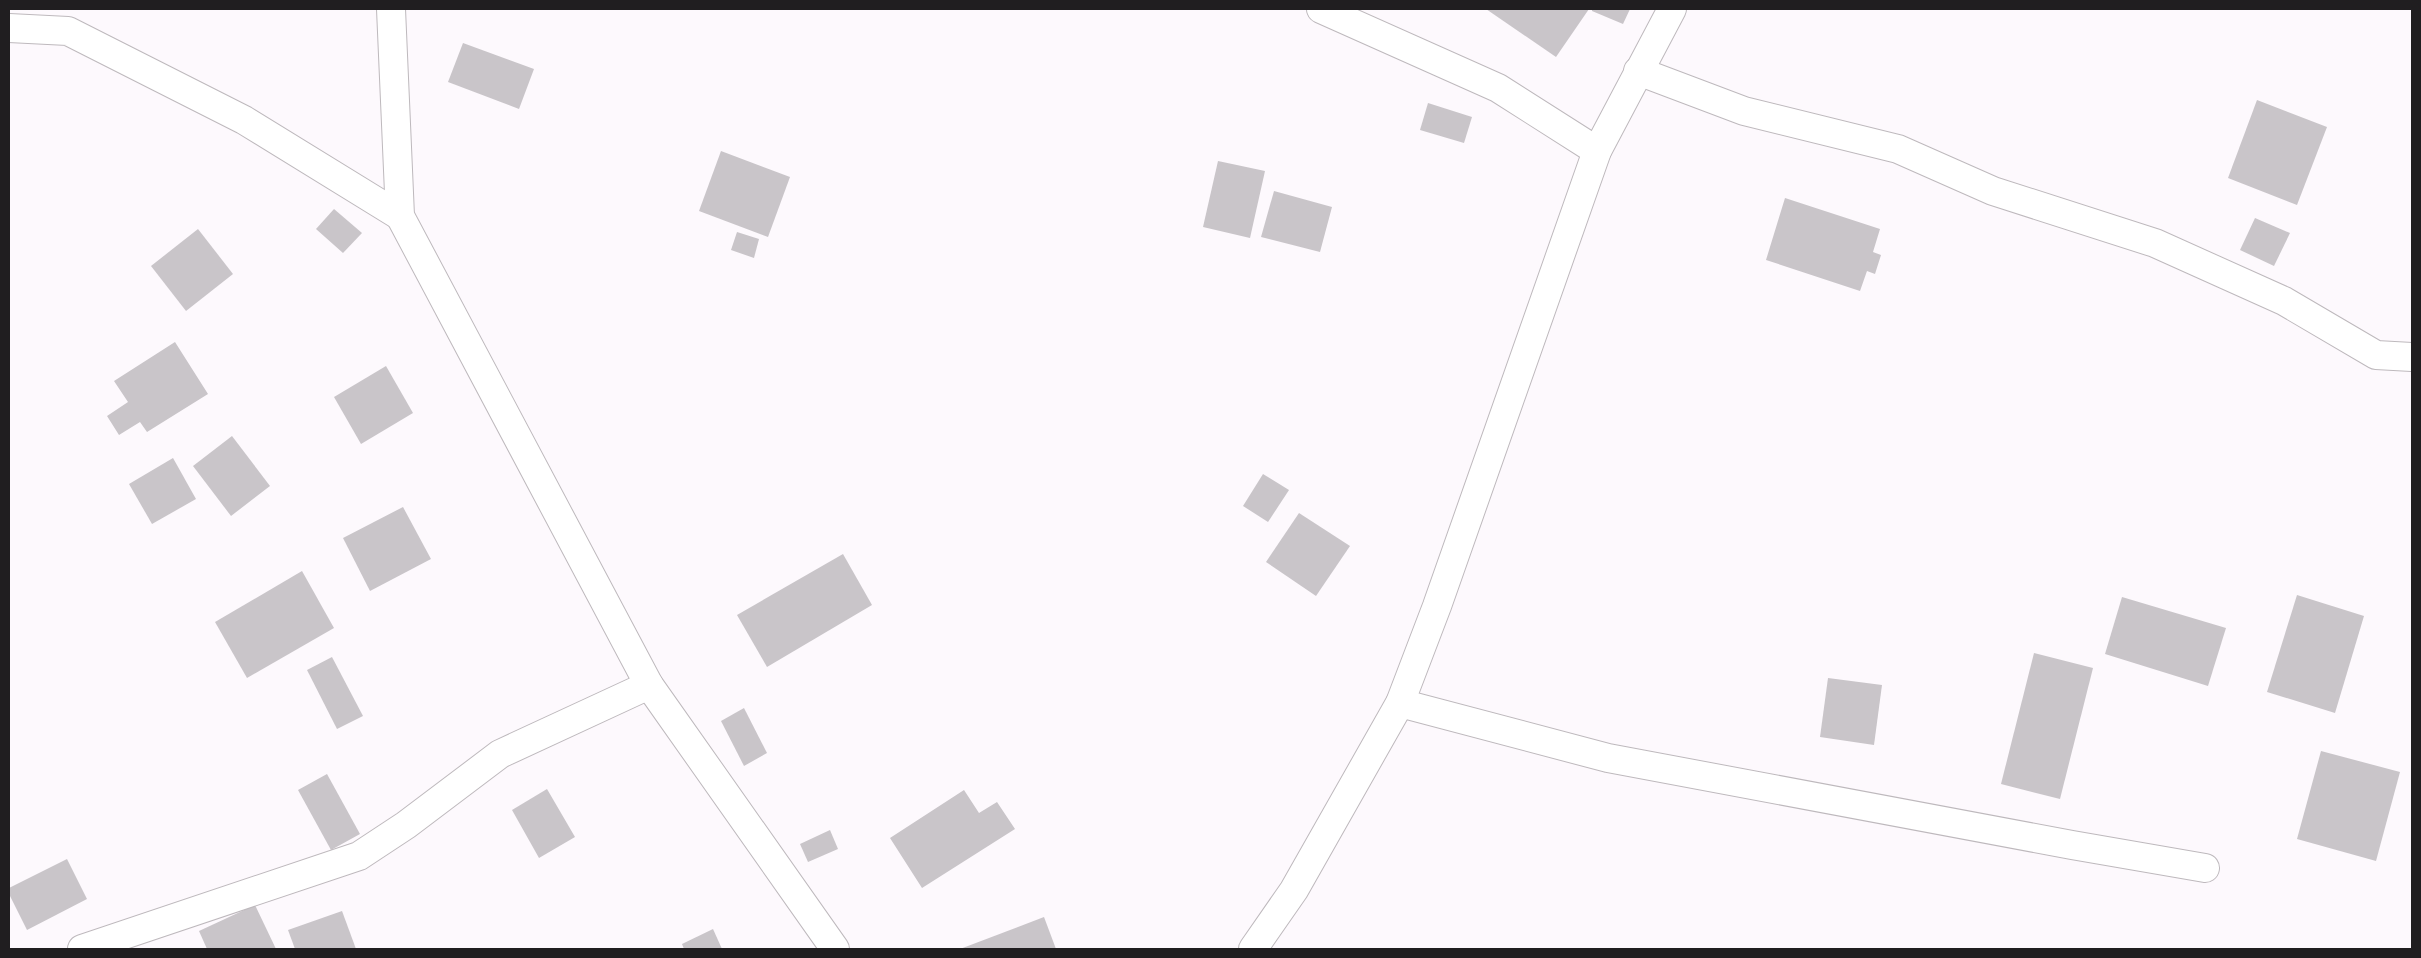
<svg xmlns="http://www.w3.org/2000/svg" width="2421" height="958" viewBox="0 0 2421 958" font-family="'Roboto Serif',serif">
<style>
.building{fill:#c9c5c9}
.lines{fill:none;stroke-linecap:round;stroke-linejoin:round}
.minor-casing{stroke:#beb9bd;stroke-width:30}
.minor{stroke:#fff;stroke-width:28}
</style>
<rect width="100%" height="100%" fill="#fdf9fd"/>
<g class="building">
<path d="M1486 9H1589L1556 57Z"/>
<path d="M1592 9H1630L1623 24 1592 11Z"/>
<path d="M463 43 534 69 519 109 448 82Z"/>
<path d="M2257 100 2327 127 2297 205 2228 178Z"/>
<path d="M1428 103 1472 117 1464 143 1420 130Z"/>
<path d="M721 151 790 177 768 237 699 211Z"/>
<path d="M1218 161 1265 171 1250 238 1203 227Z"/>
<path d="M1274 191 1332 207 1320 252 1261 237Z"/>
<path d="M1785 198 1880 229 1873 252 1881 255 1875 274 1867 271 1860 291 1766 260Z"/>
<path d="M334 209 362 233 343 253 316 229Z"/>
<path d="M2255 218 2290 233 2274 266 2240 250Z"/>
<path d="M198 229 233 274 186 311 151 266Z"/>
<path d="M737 232 759 239 754 258 731 250Z"/>
<path d="M175 342 208 394 147 432 140 422 119 435 107 416 128 402 114 381Z"/>
<path d="M386 366 413 413 361 444 334 397Z"/>
<path d="M232 436 270 486 231 516 193 466Z"/>
<path d="M173 458 196 499 152 524 129 484Z"/>
<path d="M1263 474 1289 490 1268 522 1243 506Z"/>
<path d="M403 507 431 559 370 591 343 538Z"/>
<path d="M1299 513 1350 546 1316 596 1266 562Z"/>
<path d="M843 554 872 605 767 667 737 615Z"/>
<path d="M302 571 334 628 247 678 215 622Z"/>
<path d="M2297 595 2364 616 2335 713 2267 692Z"/>
<path d="M2122 597 2226 628 2208 686 2105 654Z"/>
<path d="M2034 653 2093 668 2060 799 2001 784Z"/>
<path d="M332 657 363 716 337 729 307 670Z"/>
<path d="M1828 678 1882 685 1874 745 1820 737Z"/>
<path d="M744 708 767 753 744 766 721 721Z"/>
<path d="M2321 751 2400 772 2376 861 2297 839Z"/>
<path d="M327 774 360 834 331 850 298 790Z"/>
<path d="M547 789 575 837 539 858 512 810Z"/>
<path d="M964 790 979 813 997 802 1015 829 922 888 890 838Z"/>
<path d="M830 830 838 849 808 862 800 844Z"/>
<path d="M67 859 87 899 27 930 9 894V888Z"/>
<path d="M255 905 276 949H207L199 931Z"/>
<path d="M342 911 356 949H295L288 930Z"/>
<path d="M1044 917 1056 949H960Z"/>
<path d="M713 929 722 949H684L682 944Z"/>
</g>
<g class="lines">
<g class="minor-casing">
<g id="minor">
<path d="M391 9 400 216 649 685 835 949"/>
<path d="M1321 9 1498 88 1597 151"/>
<path d="M9 28 68 31 244 120 400 216"/>
<path d="M1638 71 1744 111 1898 149 1993 191 2155 243 2284 301 2376 355 2412 357"/>
<path d="M1400 703 1608 758 2072 845 2205 868"/>
<path d="M82 949 359 856 406 825 500 754 649 685"/>
<path d="M1253 949 1294 890 1400 703 1437 606 1597 151 1672 9"/>
</g>
</g>
<use href="#minor" class="minor"/>
</g>
<rect width="2421" height="958" fill="none" stroke="#201e20" stroke-width="20"/>
</svg>
